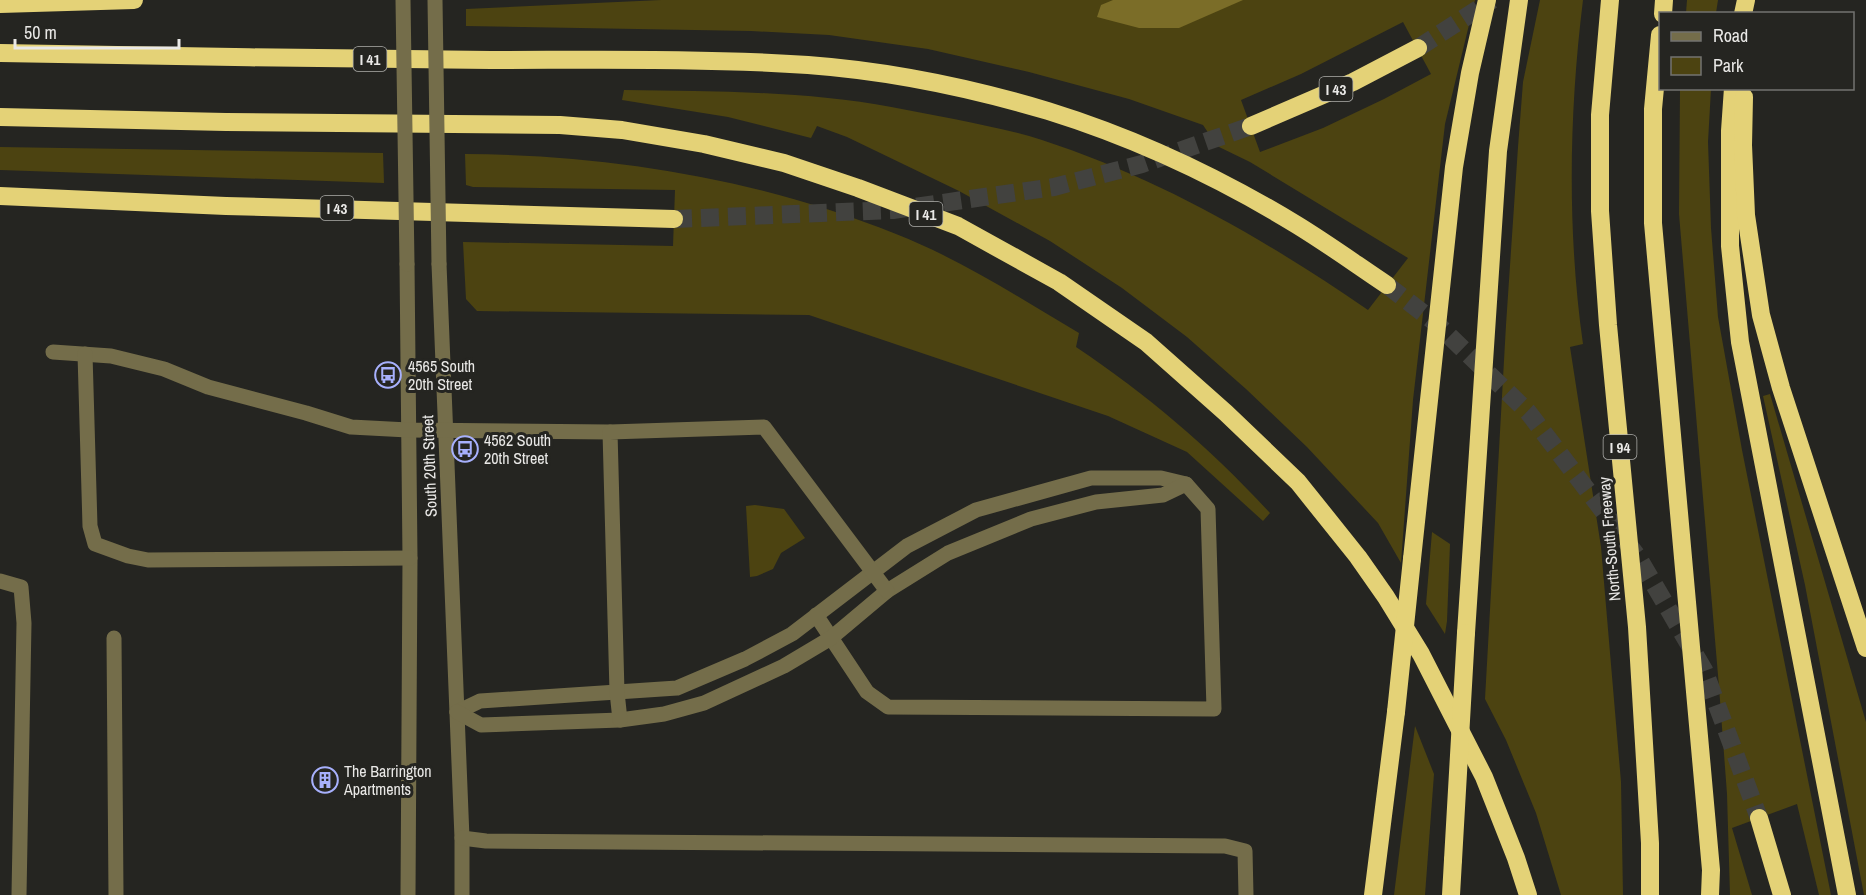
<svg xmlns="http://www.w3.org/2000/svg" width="1866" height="895" viewBox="0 0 1866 895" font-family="'Archivo Narrow',sans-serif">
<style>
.green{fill:#4c4311;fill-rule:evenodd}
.water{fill:#7b6d28}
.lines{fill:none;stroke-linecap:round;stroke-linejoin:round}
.highway-tunnel{stroke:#42423f;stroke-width:18;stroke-dasharray:18 9;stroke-linecap:butt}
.minor{stroke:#746d4a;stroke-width:15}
.highway{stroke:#e4d277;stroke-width:18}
.minor-bridge{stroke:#746d4a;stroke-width:15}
.highway-bridge{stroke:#e4d277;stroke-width:18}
.labels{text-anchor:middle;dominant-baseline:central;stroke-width:6;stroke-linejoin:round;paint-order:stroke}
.shield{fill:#252521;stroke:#aeaeab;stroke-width:1.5}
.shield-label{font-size:15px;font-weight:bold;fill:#e9e8e6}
.poi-label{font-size:16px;fill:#e9e8e6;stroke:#252521;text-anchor:start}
.street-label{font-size:16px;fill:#e9e8e6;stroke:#252521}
</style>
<rect width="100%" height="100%" fill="#252521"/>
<g class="green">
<path d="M661 0H1475L1445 124 1413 400 1401 563 1378 523 1307 447 1246 389 1187 337 1122 288 1050 241 959 191 847 137 817 126 811 138 728 117 622 100 624 90C692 91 761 91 828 98 871 102 912 111 954 119 983 125 1014 131 1042 140 1161 179 1266 240 1368 310L1408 258 1250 162 1217 146 1203 125 1129 99 1029 72 928 49 829 35 751 31 466 26V9ZM1403 22 1431 74 1384 99 1323 128 1260 152 1241 100 1301 74Z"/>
<path d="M1540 0H1583C1569 113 1567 231 1583 344L1570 347 1601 547 1621 782 1623 895H1561L1536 813 1506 740 1485 699 1506 325 1518 147 1523 82Z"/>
<path d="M1687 0H1718L1716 13H1686Z"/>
<path d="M1680 89H1711L1708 142 1711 228 1718 317 1742 450 1831 895H1819L1797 804 1732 828 1752 895H1730L1727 794 1719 687 1679 214Z"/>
<path d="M0 147 383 153 384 183 0 170Z"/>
<path d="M465 154C612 155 759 179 896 234 960 259 1020 298 1079 333L1076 347C1149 396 1209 447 1270 513L1263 521 1187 452 1108 416 809 315 477 311 466 299 463 242 673 246 675 190 473 187 466 185Z"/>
<path d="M1770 394 1866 722V895H1864L1805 585 1763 396Z"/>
<path d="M755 505 784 509 805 538 781 553 773 569 757 576 750 577 746 506Z"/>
<path d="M1432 532 1450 544 1447 621 1445 634 1426 604Z"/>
<path d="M1415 726 1434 774 1425 895H1394Z"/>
</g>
<path class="water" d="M1113 0H1243L1179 28H1139L1097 17 1101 5Z"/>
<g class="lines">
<g class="highway-tunnel">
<path d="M1418 48 1492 0"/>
<path d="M674 219 893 210 1054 187 1142 164 1251 126"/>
<path d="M1387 285 1437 324 1528 412 1638 557 1704 670 1759 818"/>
</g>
<g class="minor">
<path d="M407 264 410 558 408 895"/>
<path d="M439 264 462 838V895"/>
<path d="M53 352 111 356 164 369 208 387 306 413 351 427 408 430 610 432"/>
<path d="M85 354 90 526 95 544 128 556 148 560 410 558"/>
<path d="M0 581 21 587 24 623 19 895"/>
<path d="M114 638 116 895"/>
<path d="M457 712 480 701 677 688 745 659 792 634 907 546 976 510 1091 478H1161L1186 484 1208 509 1214 709 888 707 867 692 816 615"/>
<path d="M457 712 481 725 620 720 664 714 704 703 784 666 831 638 887 591 948 553 1031 519 1096 502 1163 495 1186 484"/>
<path d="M620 720 617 692 610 432 764 427 887 591"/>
<path d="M462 838 486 841 1225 846 1245 851 1246 895"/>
</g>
<g class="highway">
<path d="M1610 0 1600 115V211L1608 325 1637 627 1650 843V895"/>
<path d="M0 4 134 0"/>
<path d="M1663 14 1664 0"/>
<path d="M1743 14 1746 0"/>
<path d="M1660 35 1653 109V223L1711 870 1710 895"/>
<path d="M0 53C164 56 327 59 491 60 596 60 703 58 808 65 889 71 971 88 1048 111 1135 138 1220 178 1297 225 1328 244 1357 265 1387 285"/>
<path d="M1733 88 1730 131V246L1740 342 1847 895"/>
<path d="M1744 97 1743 145 1746 215 1761 315 1781 388 1866 648"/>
<path d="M0 117 226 122 560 125 622 130 704 144 784 163 858 188 958 226 1059 282 1146 342 1226 413 1298 482 1358 557 1386 597 1421 654 1484 777 1516 858 1528 895"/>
<path d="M1251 126 1353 82 1418 48"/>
<path d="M0 196 226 206 674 219"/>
<path d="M1412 559 1454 167 1470 73 1487 0"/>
<path d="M1466 633 1498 151 1519 0"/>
<path d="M1759 818 1782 895"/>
<path d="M1373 895 1396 712"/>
<path d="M1451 895 1453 860"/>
</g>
<g class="minor-bridge">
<path d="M403 0 407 264"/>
<path d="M435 0 439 264"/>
</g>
<g class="highway-bridge">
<path d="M1396 712 1412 559"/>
<path d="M1453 860 1466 633"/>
</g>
</g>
<defs>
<g id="bus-ring" transform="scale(1.35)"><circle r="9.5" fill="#252521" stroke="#a7b0fc" stroke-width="1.5"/><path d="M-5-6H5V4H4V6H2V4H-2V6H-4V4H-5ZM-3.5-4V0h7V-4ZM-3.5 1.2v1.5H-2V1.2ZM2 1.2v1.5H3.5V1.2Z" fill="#a7b0fc"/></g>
<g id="building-ring" transform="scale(1.35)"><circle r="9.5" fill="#252521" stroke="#a7b0fc" stroke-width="1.5"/><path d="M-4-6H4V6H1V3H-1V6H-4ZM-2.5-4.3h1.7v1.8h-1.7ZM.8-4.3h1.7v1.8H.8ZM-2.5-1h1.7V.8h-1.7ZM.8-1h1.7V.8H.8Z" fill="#a7b0fc"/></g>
</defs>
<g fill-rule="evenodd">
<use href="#bus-ring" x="388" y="375"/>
<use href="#bus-ring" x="465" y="449"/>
<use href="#building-ring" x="325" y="780"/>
</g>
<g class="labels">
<g class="shield">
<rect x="353.5" y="47" width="33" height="24" rx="4.5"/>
<rect x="1319.5" y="77" width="33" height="24" rx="4.5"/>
<rect x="320.5" y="196" width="33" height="24" rx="4.5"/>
<rect x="909.5" y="202" width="33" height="24" rx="4.5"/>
<rect x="1603.5" y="435" width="33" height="24" rx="4.5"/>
</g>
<g class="shield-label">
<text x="370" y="59">I 41</text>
<text x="1336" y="89">I 43</text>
<text x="337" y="208">I 43</text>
<text x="926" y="214">I 41</text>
<text x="1620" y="447">I 94</text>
</g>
<g class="poi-label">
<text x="408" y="366">4565 South<tspan x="408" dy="18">20th Street</tspan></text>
<text x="484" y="440">4562 South<tspan x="484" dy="18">20th Street</tspan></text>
<text x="344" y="771">The Barrington<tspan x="344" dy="18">Apartments</tspan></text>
</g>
<g class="street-label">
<text transform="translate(429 466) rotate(-92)">South 20th Street</text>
<text transform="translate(1609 539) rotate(-95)">North-South Freeway</text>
</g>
</g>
<rect x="1659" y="12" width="195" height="78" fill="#252521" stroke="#737370" stroke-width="1.5"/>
<rect x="1671" y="32" width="30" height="9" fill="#746d4a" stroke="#737370" stroke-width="1.5"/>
<text x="1713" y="42" font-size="18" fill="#e9e8e6">Road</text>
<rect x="1671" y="57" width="30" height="18" fill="#4c4311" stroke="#737370" stroke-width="1.5"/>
<text x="1713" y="72" font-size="18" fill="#e9e8e6">Park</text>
<path d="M15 39v9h164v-9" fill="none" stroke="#e9e8e6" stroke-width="3"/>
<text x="24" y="39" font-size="18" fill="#e9e8e6" stroke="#252521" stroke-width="4.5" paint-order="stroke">50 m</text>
</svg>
